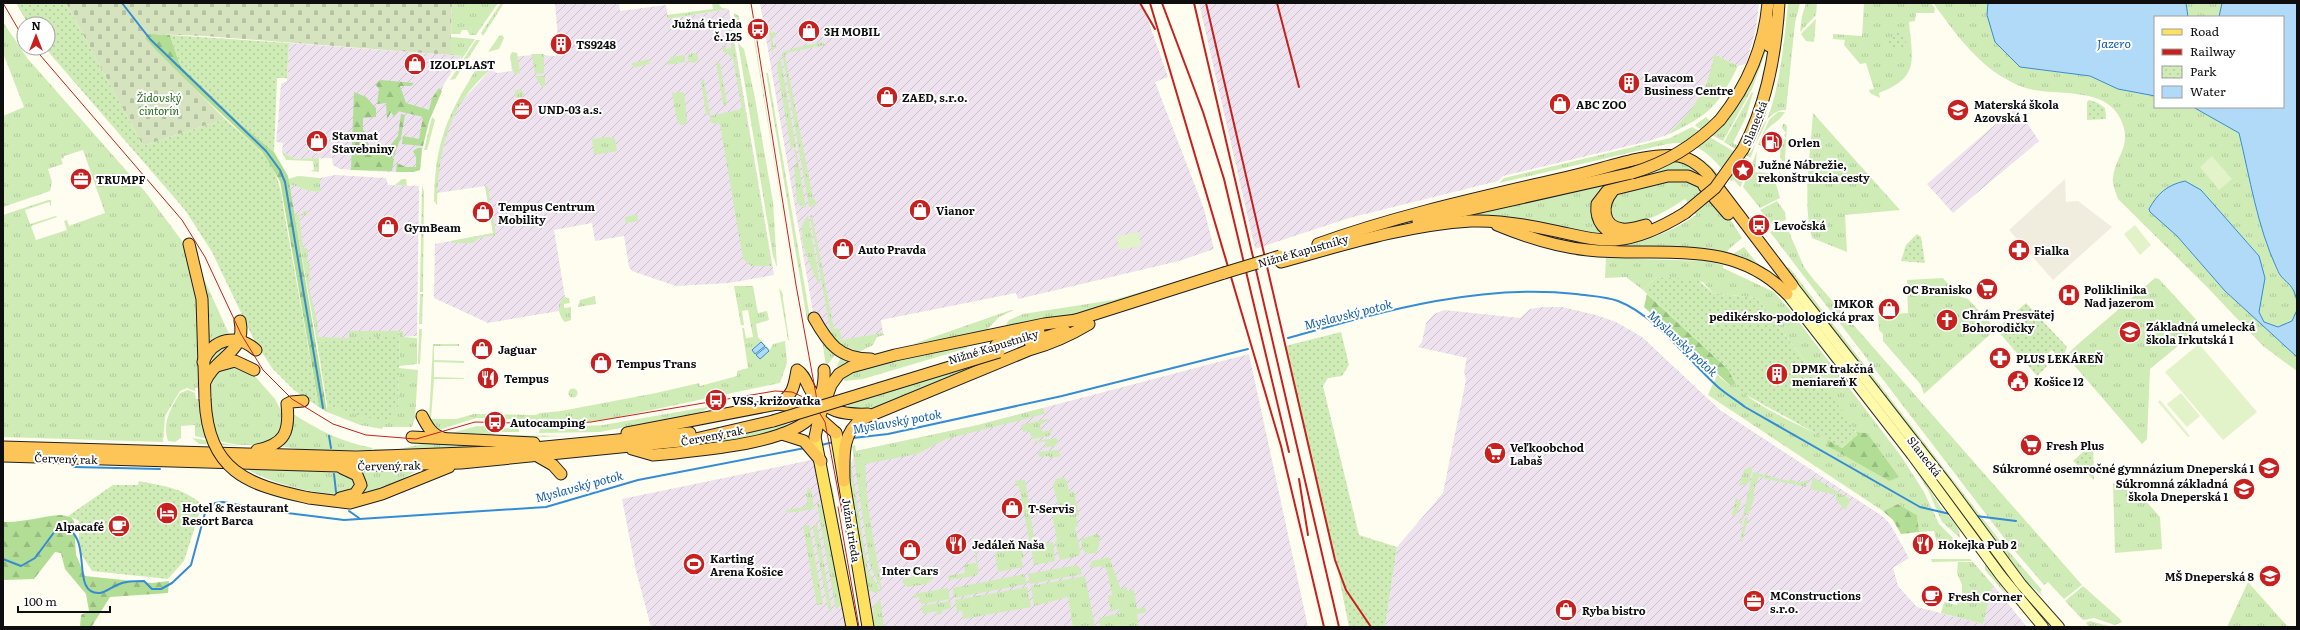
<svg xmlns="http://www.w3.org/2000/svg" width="2300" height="630" viewBox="0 0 2300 630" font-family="Literata,serif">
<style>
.industrial{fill:url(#industrial-furrows)}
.grass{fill:url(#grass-tufts)}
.forest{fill:url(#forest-firs)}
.cemetery{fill:url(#cemetery-stones)}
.park{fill:url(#park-dots)}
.pitch{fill:#e2f2c9}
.plaza{fill:#f0ecde}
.water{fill:#b1daf9;stroke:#348cd4}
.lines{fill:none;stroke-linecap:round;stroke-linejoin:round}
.stream{stroke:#348cd4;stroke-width:2}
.secondary-casing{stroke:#303030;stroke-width:12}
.primary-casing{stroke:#1f1f1f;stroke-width:13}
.trunk-casing{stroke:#1f1f1f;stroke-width:13}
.secondary{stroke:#fffaaa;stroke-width:10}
.primary{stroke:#ffe160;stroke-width:11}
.trunk{stroke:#fdc458;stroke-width:11}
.tram{stroke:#c6201f;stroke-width:1}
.rail{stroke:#c6201f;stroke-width:2}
.trunk-bridge-casing{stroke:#1f1f1f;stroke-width:13;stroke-linecap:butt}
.trunk-bridge{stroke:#fdc458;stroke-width:11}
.labels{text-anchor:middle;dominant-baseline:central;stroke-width:4;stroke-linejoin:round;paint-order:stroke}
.poi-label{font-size:11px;font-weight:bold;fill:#0e0e0e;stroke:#fff;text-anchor:start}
.park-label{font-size:11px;font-style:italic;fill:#276a1b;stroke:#fff}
.street-label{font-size:11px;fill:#0e0e0e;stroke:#fff}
.water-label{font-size:12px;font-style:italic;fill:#115da7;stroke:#fff}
</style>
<defs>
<pattern id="industrial-furrows" width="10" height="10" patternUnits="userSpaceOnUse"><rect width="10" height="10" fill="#ede2ed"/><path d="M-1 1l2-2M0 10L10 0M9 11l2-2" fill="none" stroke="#cac1ca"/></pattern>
<pattern id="grass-tufts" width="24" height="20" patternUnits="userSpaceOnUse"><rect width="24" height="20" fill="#cfecb7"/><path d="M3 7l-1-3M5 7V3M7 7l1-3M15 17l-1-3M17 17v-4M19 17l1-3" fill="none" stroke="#b1c99c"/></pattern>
<pattern id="forest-firs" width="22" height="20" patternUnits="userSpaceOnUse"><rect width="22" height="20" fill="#b2dd95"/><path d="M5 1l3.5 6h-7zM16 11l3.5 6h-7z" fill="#98bc7f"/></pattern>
<pattern id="cemetery-stones" width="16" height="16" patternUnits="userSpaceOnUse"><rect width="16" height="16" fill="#d5e3bf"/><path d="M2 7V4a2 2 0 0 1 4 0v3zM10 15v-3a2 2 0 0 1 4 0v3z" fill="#b6c2a3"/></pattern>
<pattern id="park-dots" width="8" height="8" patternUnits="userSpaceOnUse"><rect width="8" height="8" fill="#cfecb7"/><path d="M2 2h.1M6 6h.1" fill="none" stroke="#b1c99c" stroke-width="1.8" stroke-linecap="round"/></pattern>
</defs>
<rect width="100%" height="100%" fill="#fffdef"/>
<g class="industrial">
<path d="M555 3H619L620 11 666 5 668 19 729 9 774 275 729 283 676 286 632 271 629 267 624 236 595 241 592 223 554 230 565 297 559 311 488 323 434 298 435 244 493 233 485 186 437 193 440 160 448 128 460 103 491 69 497 73 512 71 510 57 534 55 556 56 559 52Z"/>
<path d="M760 3H1142L1168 77 1155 82 1204 209 1214 249 1179 261 1018 299 1016 293 881 320 883 333 837 342 814 318Z"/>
<path d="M1199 3H1759L1756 28 1746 64 1738 66 1714 54 1711 72 1695 105 1689 115 1667 135 1645 142 1503 176 1498 181 1349 218 1255 249Z"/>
<path d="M289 43 462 56 444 84 429 121 423 142 420 170 413 172H389L340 169 333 165 332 158 295 159 282 152 283 143 276 142 278 121 281 84 287 81Z"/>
<path d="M2016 106 2039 141 1953 213 1927 184Z"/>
<path d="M335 175 386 178 388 185 419 186 417 336 317 342 289 184 309 191 320 192V178Z"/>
<path d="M1543 307H1562L1596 315 1616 322 1642 337 1720 410 1882 516 1890 524 1909 558 1893 568 1898 586 1917 607 1983 624 1993 585 2027 627H1385L1397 547 1443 493 1466 380 1464 372 1467 358 1418 347 1422 342 1426 323 1434 314 1444 310 1520 318 1530 309Z"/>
<path d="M1249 354 1308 627H868L844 481 856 451 978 425Z"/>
<path d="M816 459 852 627H651L636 571 622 499Z"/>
</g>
<g class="grass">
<path d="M452 3H498L476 35H470L467 30H462L460 34H451Z"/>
<path d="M501 3H504L483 36 481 33Z"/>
<path d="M712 3H718L722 8 729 9 667 19V15L713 9Z"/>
<path d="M1788 3H1800L1795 23 1786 110C1763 110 1758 139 1751 157H1749L1724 142 1752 92 1753 93 1746 117 1733 143 1750 153C1779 111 1783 52 1788 3Z"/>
<path d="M1806 3H1817L1816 15 1800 32 1802 16Z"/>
<path d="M1864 3H1931L1935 8 1934 13H1916L1915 21 1909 22C1912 59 1921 77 1879 93L1880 98 1870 93 1869 90 1874 89 1866 63 1860 64 1844 45 1845 40 1833 39V34L1862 36Z"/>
<path d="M1933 3H1988V12L1995 42 2020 67 2090 76 2118 89 2155 96V107H2193L2239 133 2257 213 2277 271 2295 289 2297 310 2292 321 2278 327 2264 322 2259 312V256L2201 190 2160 194 2149 209 2177 236 2225 291 2297 357V371L2263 346 2208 288 2118 199C2116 193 2112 184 2113 178 2115 156 2133 146 2121 120 2107 88 2062 95 2034 90 2024 88 2014 84 2006 79 1975 62 1953 30 1933 3Z"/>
<path d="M2186 3H2222L2219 17H2188Z"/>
<path d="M734 13 739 16 740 26H736Z"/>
<path d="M1816 19 1814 42 1806 41 1801 34Z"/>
<path d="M3 22 28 59 147 194 182 241 190 258 199 310 198 388H195V391L187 388 180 391 165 416 163 442 3 437V215L48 200H51V206L49 202 25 210 30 224 56 216 57 217 31 226 36 240 67 230 64 221 67 220 69 226 105 213 83 150 64 156V158L61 159 63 164 48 169 52 182 50 191 3 207V116L24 107 3 53Z"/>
<path d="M768 26H770L771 33 775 32 776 37H772L773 46 778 45 773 50V56Z"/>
<path d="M752 28H753L792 269Z"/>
<path d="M499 36 502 35 504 38 499 49 488 52Z"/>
<path d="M450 37 475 39 454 71 462 56 450 55Z"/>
<path d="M476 40H480L455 79 450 80Z"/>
<path d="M822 42 826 45 790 52 785 55 813 198 818 204 809 207 782 53 791 49Z"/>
<path d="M731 43H734L772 266H751L743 259 720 124 711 123 710 116 742 109 733 59 727 53 723 52 722 46H725L726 49 731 48Z"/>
<path d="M738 43 744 49 754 93 773 202 777 267 773 256Z"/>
<path d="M1765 44 1766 51 1752 89 1723 141 1697 127 1695 125 1706 117 1718 129Z"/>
<path d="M512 52 517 53 520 73 514 74 510 56Z"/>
<circle cx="693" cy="58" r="5"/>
<path d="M530 54H544V73L535 74 532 55Z"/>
<path d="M1714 54 1738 66C1717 108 1709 115 1667 135 1692 113 1709 88 1714 54Z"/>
<path d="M685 55V62L667 65 671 57Z"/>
<path d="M780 55 796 147 791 149 777 68Z"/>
<path d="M650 59 649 64 633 68 632 63Z"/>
<path d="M716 62 720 63 727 104 725 106 723 104Z"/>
<path d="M480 66 491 69C447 107 439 149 437 205L434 201C435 154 442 126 466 86 470 80 474 70 480 66Z"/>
<path d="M766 73H768L806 294 810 319 807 320Z"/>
<path d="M535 76H545V87H542Z"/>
<path d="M704 79 710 115H706L701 80Z"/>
<circle cx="519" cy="94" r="4.5"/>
<path d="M684 92 687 120 686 124 681 125 677 120 672 93Z"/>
<path d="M1778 112H1785C1777 126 1763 124 1761 145H1758L1769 120Z"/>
<path d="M1813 113 1900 210 1845 215 1847 252 1812 238C1802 203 1811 150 1813 113Z"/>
<path d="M432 117 435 120 427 150H424Z"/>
<path d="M1783 124H1785L1787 126 1784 177 1781 178 1779 171 1782 175 1784 174 1785 164 1780 158 1781 137 1784 140 1786 138 1784 135 1786 133 1782 128Z"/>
<path d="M1692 127 1749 160 1741 186 1740 187 1734 180 1731 181C1714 158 1698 138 1667 144L1499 183 1504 178 1670 138Z"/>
<path d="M609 137 615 139 617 151 594 155 592 139Z"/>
<path d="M1672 149C1698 152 1711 164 1726 184L1723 187 1712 173 1653 151Z"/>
<path d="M794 150H796L806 208 801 206 797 202 794 165 797 164Z"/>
<path d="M1757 151 1755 172 1768 173 1776 184 1780 198 1760 208 1743 187Z"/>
<path d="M282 152 295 159 319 158V172L310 171 314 170 313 161 286 160Z"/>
<path d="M1672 160 1689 164 1705 177 1609 185 1605 234 1450 218 1634 178 1630 166Z"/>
<path d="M298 176 320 178V192L309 191 289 184 288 179Z"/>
<path d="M402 179H406L407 186 395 185Z"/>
<path d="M1661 181C1669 181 1678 180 1686 181 1707 183 1732 221 1742 238L1729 249 1726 254 1587 246V244C1603 242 1618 243 1634 241 1657 238 1677 228 1696 215L1685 199C1663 213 1643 226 1615 223L1608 211 1616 194Z"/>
<path d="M422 185 424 192 423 292H420Z"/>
<path d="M485 186 488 187 496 235 479 238 473 243H451V241L493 233Z"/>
<path d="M1777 201 1785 212 1786 220 1772 224 1760 210Z"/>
<path d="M303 211H308V214L299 216 303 247 308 249 307 263H310L309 288 317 321 318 337 349 338V331H403V337L417 338V364L399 366 400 335 317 342 295 215 303 214Z"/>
<path d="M637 214 638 221 626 223 625 217 622 218Z"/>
<path d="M812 215 834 329 839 328 842 340 883 333 884 335 877 337 873 345 859 352 837 343 831 335 810 216Z"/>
<path d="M808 216 820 283H818C811 266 792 231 808 216Z"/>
<path d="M1775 230 1789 232 1804 267 1814 280 2082 585 2064 599 2048 582 2044 585 2008 543 1770 232Z"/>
<path d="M1744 247 1761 268 1763 266 1774 276 1733 256V254Z"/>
<path d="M1606 258 1708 261 1723 265V268L1774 292 1789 309 1901 456 1924 492 1939 524 1958 543 1938 549 1934 531 1919 532 1917 515 1898 504 1883 511 1708 395 1717 375 1731 386 1736 384C1745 402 1807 429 1828 439L1826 444 1889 481 1867 433 1856 432 1824 387 1817 390 1810 380 1816 376 1757 298 1713 293 1703 282 1657 277 1643 290 1626 277 1605 278Z"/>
<path d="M1789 267 2004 546 2042 590 2040 592 2044 597 2030 585 2016 568 1802 291 1787 268Z"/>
<path d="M203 277 230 336 206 349 205 287Z"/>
<path d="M1943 278 1958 296 1968 299 1996 329 1924 394 1921 385 1883 341V334L1879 330 1878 315 1908 313 1907 280Z"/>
<path d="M2155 278 2159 279 2202 326 2150 369 2147 439 2142 444 2068 358 2069 353 2077 345Z"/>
<path d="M1186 279 1188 282 1054 320 1003 330 1009 320 1023 314 1113 300Z"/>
<path d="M1760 280 1777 288 1793 306C1842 370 1898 435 1938 503 1944 514 1961 525 1960 538L1942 522 1928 490 1904 453 1792 307 1776 289Z"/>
<path d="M734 286H753L758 313 767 311 769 320 756 324 758 337 770 350 773 344 785 341 787 363 780 383 609 419 579 423H541V420L476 418 439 430 429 419 433 344H459V346H434V360L464 361V363L434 362V377L464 378V379H434L431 419H456L474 414 536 415 540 413 561 411 656 393 699 383 700 386 737 376V371L748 368 742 328H744L746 338 753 337 748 310 742 311 744 325H741Z"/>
<path d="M779 288 782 292 789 340H788Z"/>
<path d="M420 294H423L422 324H419Z"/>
<path d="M595 296 596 304 578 307 580 300Z"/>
<path d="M565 297 569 298 570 303 564 304V308L571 307V320L565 322C558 316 556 302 565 297Z"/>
<path d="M1011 310H1014L999 317 984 333 913 344Z"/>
<path d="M419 329H422L420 364H418Z"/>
<path d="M822 340 837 353 826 366Z"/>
<path d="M231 342 228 350 206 364 211 352Z"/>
<path d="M967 346V348L954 352 863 379 845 381 841 377 846 374 894 359Z"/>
<path d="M1021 349 876 408 848 410V404Z"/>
<path d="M841 356 854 361 835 372Z"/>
<path d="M229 364 252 373 275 399 284 416 280 436 258 445H238L195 436V425L181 426V438L175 442 168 441C162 422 171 408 180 393L188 390 195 393 196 399 212 398 211 385 215 374Z"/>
<path d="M399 368 418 370 415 418 412 427H383L382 429 360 425 327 412V405L363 416 391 419V410L398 409Z"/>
<circle cx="573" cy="393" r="4.5"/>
<path d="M712 406 699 413 600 432 539 433 540 428 603 425Z"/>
<path d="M1043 408 1045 414 946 439 917 454 865 464 868 506 882 592 870 565 852 446 855 445 856 451 978 425Z"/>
<path d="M293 414C318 430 344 443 373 448L371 450H304L279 446Z"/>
<path d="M1046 419 1050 420 1039 425 1043 432 1053 429 1049 436 1032 439 1029 431 1023 432 1021 425Z"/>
<path d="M788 422 784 428 745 438 697 447 640 451 706 441Z"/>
<path d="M477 426 494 427V435L569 436 500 438 448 434Z"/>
<path d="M498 428 519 429V432H498Z"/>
<path d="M192 438 239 446 199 444Z"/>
<path d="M1056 438 1059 442 1055 446 1041 448 1046 446 1045 441 1033 444 1036 441Z"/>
<path d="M427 443 513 446 372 452 375 449 395 450Z"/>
<path d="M847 450 849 451 868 571 878 586 879 593H874L867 588C859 542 853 496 847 450Z"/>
<path d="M1058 450 1061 456 1050 458 1049 456 1039 457 1038 452Z"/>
<path d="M1753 466 1749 483 1739 486 1744 470Z"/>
<path d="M247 469 349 473 357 487C354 488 350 492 346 493 324 498 266 482 247 469Z"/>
<path d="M416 471 401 480 359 497 365 481 363 472Z"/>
<path d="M1753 472 1788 481 1791 479 1798 483 1808 480 1806 487 1762 478 1759 476 1754 490V499L1748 515 1744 514 1742 524 1738 522 1742 520Z"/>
<path d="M1064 477 1067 482 1069 492 1074 491 1079 515 1076 516 1078 526 1075 527 1080 549 1079 556 1060 560 1055 542 1057 541 1052 513 1060 512 1053 485 1056 479Z"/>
<path d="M1813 477 1851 500 1845 510 1836 500V495L1810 489Z"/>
<path d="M1025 480 1035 544 1053 542 1055 561 1034 565 1019 486H1016L1015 481Z"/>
<path d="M2113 483 2138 492 2160 517 2162 549 2115 553Z"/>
<path d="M829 485H832L857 627Z"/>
<path d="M808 488 811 489 814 509 787 513 786 510 806 507 805 504 808 503 806 494Z"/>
<path d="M1736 498 1741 503 1736 516 1732 515Z"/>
<path d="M819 503 827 517 842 596 841 604 836 610 817 504Z"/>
<path d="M1747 517 1748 519 1742 542 1740 540 1745 518Z"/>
<path d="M971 522 979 572 975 576 949 580 948 576 965 573 964 565 975 563 977 570Z"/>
<path d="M815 524H817L832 612 828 608 813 529Z"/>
<path d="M809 525 823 604 817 605 803 526Z"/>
<path d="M1097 534 1100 536 1099 546 1096 553 1087 554 1083 550 1081 539Z"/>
<path d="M1021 541 1024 558 1021 559 1023 567 998 572 995 553 1015 549 1014 542Z"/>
<path d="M1109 557 1121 590 1126 586 1128 591 1134 590 1137 609 1145 607 1146 612 1137 614 1139 627H1100L1099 618 1120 613 1119 609 1111 612 1108 596 1112 595 1107 570 1103 566 1089 568 1092 561Z"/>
<path d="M1931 559H1970L1972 561 1932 562Z"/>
<path d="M1985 561 2010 599 1985 570Z"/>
<path d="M1958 562H1973L1993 585 1983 624 1941 613 1944 602 1957 605 1960 594H1962V585L1957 573Z"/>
<path d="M1076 565 1080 568 1082 574 1030 584 1028 574Z"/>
<path d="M930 573 932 580 927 584 907 587 902 582 903 579Z"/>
<path d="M1024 574 1027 584 954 598 953 588Z"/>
<path d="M1085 576 1095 627H1073L1068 597 1034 606 1031 586Z"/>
<path d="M2248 582 2288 627H2227Z"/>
<path d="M2083 586 2120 619 2122 622 2115 625 2094 618 2083 620 2065 601Z"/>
<path d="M1027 587 1031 607 963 619 962 611 957 612 955 600Z"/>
<path d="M948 588 950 599 921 604 919 597 914 598V594Z"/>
<path d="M880 598 884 627H872L874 606Z"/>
<path d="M950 601 951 608 943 610 941 614 936 615 937 611 923 614 921 606Z"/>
<path d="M2090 621 2112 627H2089L2086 623Z"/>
</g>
<g class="forest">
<path d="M112 18 154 34 170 35 180 65 242 125 274 152 288 176 292 199 327 412 319 407 280 181 262 152 181 76Z"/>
<path d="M381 80 414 83 411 86H400L406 103 429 110 432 98 439 88 442 91 429 121 423 146 402 144 403 136 419 139 423 117 398 111 394 117 391 112 387 120 386 103 377 104 379 89 375 84Z"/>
<path d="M354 92 366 97 376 108V117L363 118V130L375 139 369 140 365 137 370 147H386L394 159 392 171 351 170Z"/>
<path d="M401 114 405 115 401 137 394 156 389 147 398 136Z"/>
<path d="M418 148H422L420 170 413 172H396L397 163 406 167H416V157L413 151Z"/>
<path d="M1647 294 1728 369 1736 384 1731 386 1644 307Z"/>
<path d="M1856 432 1867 433 1899 477 1889 481 1826 445 1828 439 1842 448 1857 435Z"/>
<path d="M1898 504 1917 515 1919 532 1901 534 1893 520 1883 511Z"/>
<path d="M61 515 71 517 74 521 76 555 85 576 152 583 169 581 168 593 110 597 92 626 80 627 81 615 89 611 86 594 65 569 61 553 55 552 34 579 3 580V522C23 523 41 516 61 515Z"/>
</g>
<path class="cemetery" d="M66 3H452L450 55 205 36 150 34 145 38 155 49 225 119 143 146Z"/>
<g class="park">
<path d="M16 3H66L143 146 225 119C262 152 279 160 284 212L319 407 294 390 272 368 255 342 212 252 185 210 45 48H48V24H28Z"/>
<path d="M1899 30 1906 38V45L1895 50 1886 42Z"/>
<path d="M170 35 289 43 287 78H277L274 152 242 125 180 65Z"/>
<path d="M2089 100 2098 103 2105 108 2106 119 2087 120V102Z"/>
<path d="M1917 234 1921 237 1925 263 1901 261 1906 245Z"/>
<path d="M1657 277 1698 280 1713 293 1757 298 1816 376 1810 381 1817 390 1824 386 1851 423 1857 435 1842 448 1739 391 1728 369 1643 290Z"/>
<path d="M2026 303 2067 347 2062 361 2052 350 2041 359 2047 366 2037 376 1996 329Z"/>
<path d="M1341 332 1349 365 1342 376 1328 378 1323 386 1359 535 1397 547 1385 627H1349L1337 567 1285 346Z"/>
<path d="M400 335 398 409 391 410V419C371 422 347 411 327 405L317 342Z"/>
<path d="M2093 443 2094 480 2073 461Z"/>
<path d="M139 481C162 486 185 488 202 505L184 561 168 579 92 571 79 551V521L68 516 113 485H138Z"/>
</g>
<g class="pitch">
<path d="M2212 156 2232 179 2219 190 2200 167Z"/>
<path d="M2135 225 2151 245 2140 255 2124 234Z"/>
<path d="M1139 232 1141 246 1119 250 1117 236Z"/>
<path d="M2199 344 2257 412 2223 440 2165 372Z"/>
<path d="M2181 393 2200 416 2187 427 2167 404Z"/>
<path d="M2160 400 2190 436 2188 437 2158 402Z"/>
</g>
<path class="plaza" d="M2065 179 2066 202 2078 201 2112 227 2053 280 2009 230Z"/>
<g class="water">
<path d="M1988 3H2186L2188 17H2155V96L2118 89 2090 76 2020 67 1995 42 1987 15Z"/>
<path d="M2222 3H2297V302C2293 280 2283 284 2277 269 2257 226 2250 178 2239 133L2193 107H2283V17H2219Z"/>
<path d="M2185 181 2201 190 2259 256 2265 278 2259 312 2264 322 2278 327 2292 321 2297 310V357L2225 291 2177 236 2150 212 2149 209C2158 193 2167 185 2185 181Z"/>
<path d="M761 342 765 346 755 354 752 350Z"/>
<path d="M766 347 769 351 760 359 756 355Z"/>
</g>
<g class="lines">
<g class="stream">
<path d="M122 3 150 39 266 151 280 170 285 182 323 408"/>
<path d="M1288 338C1381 312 1479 283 1576 294 1589 296 1605 296 1618 301 1655 315 1688 360 1718 387 1726 394 1736 400 1745 407L1920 507 1950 514"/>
<path d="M329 436 331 448"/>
<path d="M853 438 888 434 1062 396 1248 349"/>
<path d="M821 445 834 442"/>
<path d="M74 467 160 469"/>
<path d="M334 474 336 492"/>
<path d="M349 511 359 518"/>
<path d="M1976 516 2016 521"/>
<path d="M3 559 21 566 35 558 58 527C98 529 67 595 100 593 106 592 112 587 117 585 125 581 134 581 144 581L152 589H161L172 583 191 565 205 513 215 503 223 502 271 511 344 520 546 507 638 480 805 448"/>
</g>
<g class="secondary-casing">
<g id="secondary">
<path d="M1792 285 1947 484 2021 584 2059 627"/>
<path d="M1787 294 1912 455 2001 576 2043 627"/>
</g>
</g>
<g class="primary-casing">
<g id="primary">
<path d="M836 433 868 627"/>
<path d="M815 437 852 627"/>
</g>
</g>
<g class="trunk-casing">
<g id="trunk">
<path d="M1767 17 1770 33 1769 46"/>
<path d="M1720 120C1748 85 1764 48 1768 3"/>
<path d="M1743 149C1767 104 1776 54 1779 3"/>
<path d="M1704 186 1728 214"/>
<path d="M1612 192C1602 204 1601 226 1622 229 1630 230 1638 227 1646 225"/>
<path d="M1418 221 1632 173"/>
<path d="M1497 225C1526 237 1557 247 1588 250 1659 258 1731 236 1787 294"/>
<path d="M1623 235C1605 235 1595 221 1597 204L1607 191 1668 176H1688L1719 190"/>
<path d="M189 244 202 299 205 399"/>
<path d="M1318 244C1401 214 1487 196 1572 176 1604 169 1647 152 1679 156 1690 158 1699 165 1707 173L1792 285"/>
<path d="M1281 262C1343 245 1406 225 1471 221 1499 220 1528 225 1555 231 1575 235 1594 241 1615 240 1640 238 1664 226 1685 213"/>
<path d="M814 318C828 343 839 359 871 359"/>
<path d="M1076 320 1224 273"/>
<path d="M1030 342 1065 331"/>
<path d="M996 345 1039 332"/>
<path d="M203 362C213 338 237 333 256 350"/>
<path d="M217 366 235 361 254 370"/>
<path d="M205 382C216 356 247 352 240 321"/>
<path d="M777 404C793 396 794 387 797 370 805 375 806 383 811 391 824 412 845 415 868 414"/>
<path d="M422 416C427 426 432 435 443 438"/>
<path d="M627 433 777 404 793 406 812 412 836 433"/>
<path d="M782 434 804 441 821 461"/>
<path d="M412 437 534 443"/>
<path d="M815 437 819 418 831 385 839 374 851 367 895 355 1044 324 1077 320"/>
<path d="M3 447 356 457 493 452 690 433"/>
<path d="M632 449 653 455 665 454C701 450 788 444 812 416 820 407 825 382 824 370"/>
<path d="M257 450C285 444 290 432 287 404L291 402 303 401"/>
<path d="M3 456 338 466 461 463 691 440 773 421"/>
<path d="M539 457 553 465 561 474"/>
<path d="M844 481C844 457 841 434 862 419L1029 350C1051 344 1069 336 1089 324"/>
<path d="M309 498 350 503 382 494 449 467"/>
<path d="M340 498 355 494 361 485 357 475 342 468"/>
</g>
</g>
<use href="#secondary" class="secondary"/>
<use href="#primary" class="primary"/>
<use href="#trunk" class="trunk"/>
<g class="tram">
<path d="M3 3 24 39"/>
<path d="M751 3 796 285 819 411"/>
<path d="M34 48 182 220 205 257 241 334 263 370 292 399 333 424 366 435 416 439 475 422 555 424 591 422 775 391 792 392 803 397 816 407 825 422 842 512"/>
<path d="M838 507 859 627"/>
</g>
<g class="rail">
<path d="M1140 3 1155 29"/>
<path d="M1150 3 1281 446 1324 627"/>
<path d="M1162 3 1203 112 1224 179 1289 452"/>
<path d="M1194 3 1339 627"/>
<path d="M1206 3 1335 560 1346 590 1371 627"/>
<path d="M1277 3 1299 87"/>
<path d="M1299 479 1308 535"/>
</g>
<g class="trunk-bridge-casing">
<g id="trunk-bridge">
<path d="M1632 173C1666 163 1695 145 1720 120"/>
<path d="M1685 213 1715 188 1743 149"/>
<path d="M1224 273 1280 256"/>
<path d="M205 399C208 471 247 485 309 498"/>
<path d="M773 421 999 352"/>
</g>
</g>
<use href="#trunk-bridge" class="trunk-bridge"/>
</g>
<defs>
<g id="bus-disc" transform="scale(1.15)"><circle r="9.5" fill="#c6201f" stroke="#fff"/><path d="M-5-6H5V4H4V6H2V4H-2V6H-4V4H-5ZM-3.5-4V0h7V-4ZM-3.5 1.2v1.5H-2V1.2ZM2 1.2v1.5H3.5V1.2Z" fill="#fff"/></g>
<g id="shop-disc" transform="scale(1.15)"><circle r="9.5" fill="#c6201f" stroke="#fff"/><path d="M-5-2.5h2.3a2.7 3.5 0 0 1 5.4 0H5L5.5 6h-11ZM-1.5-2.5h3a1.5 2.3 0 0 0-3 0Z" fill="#fff"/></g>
<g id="building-disc" transform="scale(1.15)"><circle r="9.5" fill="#c6201f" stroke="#fff"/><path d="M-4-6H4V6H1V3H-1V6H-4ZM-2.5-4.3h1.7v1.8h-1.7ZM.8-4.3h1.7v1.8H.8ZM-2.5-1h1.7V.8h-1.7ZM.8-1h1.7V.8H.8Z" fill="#fff"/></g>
<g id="office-disc" transform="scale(1.15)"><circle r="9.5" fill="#c6201f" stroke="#fff"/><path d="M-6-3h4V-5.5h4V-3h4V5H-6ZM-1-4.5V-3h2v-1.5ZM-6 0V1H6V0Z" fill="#fff"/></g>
<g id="school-disc" transform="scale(1.15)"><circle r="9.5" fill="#c6201f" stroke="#fff"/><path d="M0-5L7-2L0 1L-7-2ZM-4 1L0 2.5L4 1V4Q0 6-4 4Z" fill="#fff"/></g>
<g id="fuel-disc" transform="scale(1.15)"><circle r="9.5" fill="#c6201f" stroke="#fff"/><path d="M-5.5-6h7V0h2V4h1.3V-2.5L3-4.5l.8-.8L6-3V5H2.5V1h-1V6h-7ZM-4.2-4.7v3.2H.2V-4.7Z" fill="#fff"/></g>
<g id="sight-disc" transform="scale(1.15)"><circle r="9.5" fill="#c6201f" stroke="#fff"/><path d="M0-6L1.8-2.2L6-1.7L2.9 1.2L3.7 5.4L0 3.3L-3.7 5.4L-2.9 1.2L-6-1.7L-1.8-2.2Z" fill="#fff"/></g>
<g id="pharmacy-disc" transform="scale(1.15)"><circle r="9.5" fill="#c6201f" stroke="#fff"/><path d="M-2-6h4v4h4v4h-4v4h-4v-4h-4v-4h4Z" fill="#fff"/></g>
<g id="supermarket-disc" transform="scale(1.15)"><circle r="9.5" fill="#c6201f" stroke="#fff"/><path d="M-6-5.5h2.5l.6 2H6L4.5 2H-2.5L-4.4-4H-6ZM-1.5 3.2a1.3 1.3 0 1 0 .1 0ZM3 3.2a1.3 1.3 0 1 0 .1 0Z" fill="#fff"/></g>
<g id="hospital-disc" transform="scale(1.15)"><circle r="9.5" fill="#c6201f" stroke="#fff"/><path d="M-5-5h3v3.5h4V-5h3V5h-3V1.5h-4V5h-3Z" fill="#fff"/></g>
<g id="church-disc" transform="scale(1.15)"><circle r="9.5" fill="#c6201f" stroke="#fff"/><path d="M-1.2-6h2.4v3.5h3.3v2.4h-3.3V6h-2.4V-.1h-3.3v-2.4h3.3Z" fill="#fff"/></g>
<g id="restaurant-disc" transform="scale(1.15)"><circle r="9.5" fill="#c6201f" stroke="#fff"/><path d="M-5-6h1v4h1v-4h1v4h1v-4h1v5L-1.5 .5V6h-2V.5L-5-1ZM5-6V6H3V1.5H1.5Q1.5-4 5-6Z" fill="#fff"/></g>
<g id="civic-disc" transform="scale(1.15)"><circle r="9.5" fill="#c6201f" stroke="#fff"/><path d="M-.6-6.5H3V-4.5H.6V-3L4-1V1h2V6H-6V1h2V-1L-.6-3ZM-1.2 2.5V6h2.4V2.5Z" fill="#fff"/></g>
<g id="hotel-disc" transform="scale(1.15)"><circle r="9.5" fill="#c6201f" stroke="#fff"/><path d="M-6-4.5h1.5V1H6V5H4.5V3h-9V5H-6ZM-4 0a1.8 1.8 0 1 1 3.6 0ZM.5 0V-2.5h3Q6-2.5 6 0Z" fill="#fff"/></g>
<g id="cafe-disc" transform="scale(1.15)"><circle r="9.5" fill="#c6201f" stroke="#fff"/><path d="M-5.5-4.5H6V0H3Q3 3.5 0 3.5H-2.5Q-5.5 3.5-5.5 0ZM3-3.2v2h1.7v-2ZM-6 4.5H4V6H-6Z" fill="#fff"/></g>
<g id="stadium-disc" transform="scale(1.15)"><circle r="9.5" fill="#c6201f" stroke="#fff"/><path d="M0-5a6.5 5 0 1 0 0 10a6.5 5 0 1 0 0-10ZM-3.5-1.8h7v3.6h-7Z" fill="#fff"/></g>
</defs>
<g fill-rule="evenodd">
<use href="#bus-disc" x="758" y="29"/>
<use href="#shop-disc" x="809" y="31"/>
<use href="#building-disc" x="561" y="44"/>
<use href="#shop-disc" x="415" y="64"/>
<use href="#building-disc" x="1629" y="83"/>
<use href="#shop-disc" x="887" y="97"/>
<use href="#shop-disc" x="1560" y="104"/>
<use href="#office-disc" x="522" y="109"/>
<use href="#school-disc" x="1958" y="110"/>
<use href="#shop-disc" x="317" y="141"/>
<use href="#fuel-disc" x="1772" y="142"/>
<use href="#sight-disc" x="1743" y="170"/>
<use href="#office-disc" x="81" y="179"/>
<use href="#shop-disc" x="920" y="210"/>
<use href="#shop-disc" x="483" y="212"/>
<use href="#bus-disc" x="1759" y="225"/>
<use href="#shop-disc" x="388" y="227"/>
<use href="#shop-disc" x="843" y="249"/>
<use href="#pharmacy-disc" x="2019" y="250"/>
<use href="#supermarket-disc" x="1987" y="289"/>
<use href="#hospital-disc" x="2069" y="295"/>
<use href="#shop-disc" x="1889" y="309"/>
<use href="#church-disc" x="1947" y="320"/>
<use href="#school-disc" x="2130" y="332"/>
<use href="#shop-disc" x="482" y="349"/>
<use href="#pharmacy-disc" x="2000" y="358"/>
<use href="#shop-disc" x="601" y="363"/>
<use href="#building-disc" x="1777" y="374"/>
<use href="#restaurant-disc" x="488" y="378"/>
<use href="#civic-disc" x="2018" y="381"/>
<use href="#bus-disc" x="716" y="400"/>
<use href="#bus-disc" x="495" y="422"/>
<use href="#supermarket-disc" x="2031" y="445"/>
<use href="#supermarket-disc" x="1495" y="453"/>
<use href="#school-disc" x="2269" y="468"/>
<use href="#school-disc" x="2244" y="489"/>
<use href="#shop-disc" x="1012" y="508"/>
<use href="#hotel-disc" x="167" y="513"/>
<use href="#cafe-disc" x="119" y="526"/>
<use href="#restaurant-disc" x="956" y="544"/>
<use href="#restaurant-disc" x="1923" y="544"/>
<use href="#shop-disc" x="910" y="550"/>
<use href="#stadium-disc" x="694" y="564"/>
<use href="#school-disc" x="2270" y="576"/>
<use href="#cafe-disc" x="1932" y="596"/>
<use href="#office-disc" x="1754" y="601"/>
<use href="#shop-disc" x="1566" y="610"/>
</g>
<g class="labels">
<g class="poi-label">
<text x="742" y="23" text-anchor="end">Južná trieda<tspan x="742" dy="13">č. 125</tspan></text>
<text x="824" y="31">3H MOBIL</text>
<text x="576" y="44">TS9248</text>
<text x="430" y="64">IZOLPLAST</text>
<text x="1644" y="77">Lavacom<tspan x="1644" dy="13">Business Centre</tspan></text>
<text x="902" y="97">ZAED, s.r.o.</text>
<text x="1576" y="104">ABC ZOO</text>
<text x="1974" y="104">Materská škola<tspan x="1974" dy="13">Azovská 1</tspan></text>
<text x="538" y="109">UND-03 a.s.</text>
<text x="332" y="135">Stavmat<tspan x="332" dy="13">Stavebniny</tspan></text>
<text x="1788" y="142">Orlen</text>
<text x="1758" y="164">Južné Nábrežie,<tspan x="1758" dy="13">rekonštrukcia cesty</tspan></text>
<text x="96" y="179">TRUMPF</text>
<text x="498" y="206">Tempus Centrum<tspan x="498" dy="13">Mobility</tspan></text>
<text x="936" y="210">Vianor</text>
<text x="1774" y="225">Levočská</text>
<text x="404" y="227">GymBeam</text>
<text x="858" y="249">Auto Pravda</text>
<text x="2034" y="250">Fialka</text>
<text x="1972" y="289" text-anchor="end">OC Branisko</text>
<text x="2084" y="289">Poliklinika<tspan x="2084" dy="13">Nad jazerom</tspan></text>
<text x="1874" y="303" text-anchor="end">IMKOR<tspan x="1874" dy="13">pedikérsko-podologická prax</tspan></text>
<text x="1962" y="314">Chrám Presvätej<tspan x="1962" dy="13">Bohorodičky</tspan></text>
<text x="2146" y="326">Základná umelecká<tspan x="2146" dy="13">škola Irkutská 1</tspan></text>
<text x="498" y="349">Jaguar</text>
<text x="2016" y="358">PLUS LEKÁREŇ</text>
<text x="616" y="363">Tempus Trans</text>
<text x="1792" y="368">DPMK trakčná<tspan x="1792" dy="13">meniareň K</tspan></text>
<text x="504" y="378">Tempus</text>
<text x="2034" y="381">Košice 12</text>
<text x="732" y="400">VSS, križovatka</text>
<text x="510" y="422">Autocamping</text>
<text x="2046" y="445">Fresh Plus</text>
<text x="1510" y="447">Veľkoobchod<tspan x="1510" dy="13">Labaš</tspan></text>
<text x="2254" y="468" text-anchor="end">Súkromné osemročné gymnázium Dneperská 1</text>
<text x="2228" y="483" text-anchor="end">Súkromná základná<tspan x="2228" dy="13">škola Dneperská 1</tspan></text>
<text x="182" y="507">Hotel &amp; Restaurant<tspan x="182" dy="13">Resort Barca</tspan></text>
<text x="1028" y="508">T-Servis</text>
<text x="104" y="526" text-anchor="end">Alpacafé</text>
<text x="972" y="544">Jedáleň Naša</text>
<text x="1938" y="544">Hokejka Pub 2</text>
<text x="710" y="558">Karting<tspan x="710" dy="13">Arena Košice</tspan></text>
<text x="910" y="570" text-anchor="middle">Inter Cars</text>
<text x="2254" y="576" text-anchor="end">MŠ Dneperská 8</text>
<text x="1770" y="595">MConstructions<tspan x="1770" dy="13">s.r.o.</tspan></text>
<text x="1948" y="596">Fresh Corner</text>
<text x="1582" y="610">Ryba bistro</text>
</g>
<g class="park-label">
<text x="159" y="97">Židovský<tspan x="159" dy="13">cintorín</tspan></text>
</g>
<g class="street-label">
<text transform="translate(1754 123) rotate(-68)">Slanecká</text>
<text transform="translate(1303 250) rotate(-16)">Nižné Kapustníky</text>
<text transform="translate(993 346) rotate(-17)">Nižné Kapustníky</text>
<text transform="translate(712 435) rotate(-11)">Červený rak</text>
<text transform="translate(1925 456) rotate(52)">Slanecká</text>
<text transform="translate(66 458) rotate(2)">Červený rak</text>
<text transform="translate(389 465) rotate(-1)">Červený rak</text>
<text transform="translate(852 530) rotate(81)">Južná trieda</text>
</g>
<g class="water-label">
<text x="2114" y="43">Jazero</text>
<text transform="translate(1348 314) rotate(-14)">Myslavský potok</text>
<text transform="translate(1683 343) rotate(43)">Myslavský potok</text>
<text transform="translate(897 421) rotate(-10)">Myslavský potok</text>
<text transform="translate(579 486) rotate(-15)">Myslavský potok</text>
</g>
</g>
<rect width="2300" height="630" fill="none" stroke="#0e0e0e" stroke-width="8"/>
<rect x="2154" y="16" width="130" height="92" fill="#ffffff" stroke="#9f9f9f"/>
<rect x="2162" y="29" width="20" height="6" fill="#ffe160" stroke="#9f9f9f"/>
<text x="2190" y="36" font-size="12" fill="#0e0e0e">Road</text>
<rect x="2162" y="49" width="20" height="6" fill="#c6201f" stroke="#9f9f9f"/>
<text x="2190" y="56" font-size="12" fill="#0e0e0e">Railway</text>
<rect x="2162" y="66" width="20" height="12" fill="url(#park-dots)" stroke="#9f9f9f"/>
<text x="2190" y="76" font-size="12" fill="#0e0e0e">Park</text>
<rect x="2162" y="86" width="20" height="12" fill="#b1daf9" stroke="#9f9f9f"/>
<text x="2190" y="96" font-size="12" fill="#0e0e0e">Water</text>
<g transform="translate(36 36)"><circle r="19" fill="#ffffff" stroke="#9f9f9f"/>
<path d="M0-3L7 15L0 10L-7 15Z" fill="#c6201f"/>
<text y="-6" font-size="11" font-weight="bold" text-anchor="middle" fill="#0e0e0e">N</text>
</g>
<path d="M18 606v6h92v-6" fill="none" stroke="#0e0e0e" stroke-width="2"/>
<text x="24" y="606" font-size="12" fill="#0e0e0e" stroke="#ffffff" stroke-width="3" paint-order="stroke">100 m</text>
</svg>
